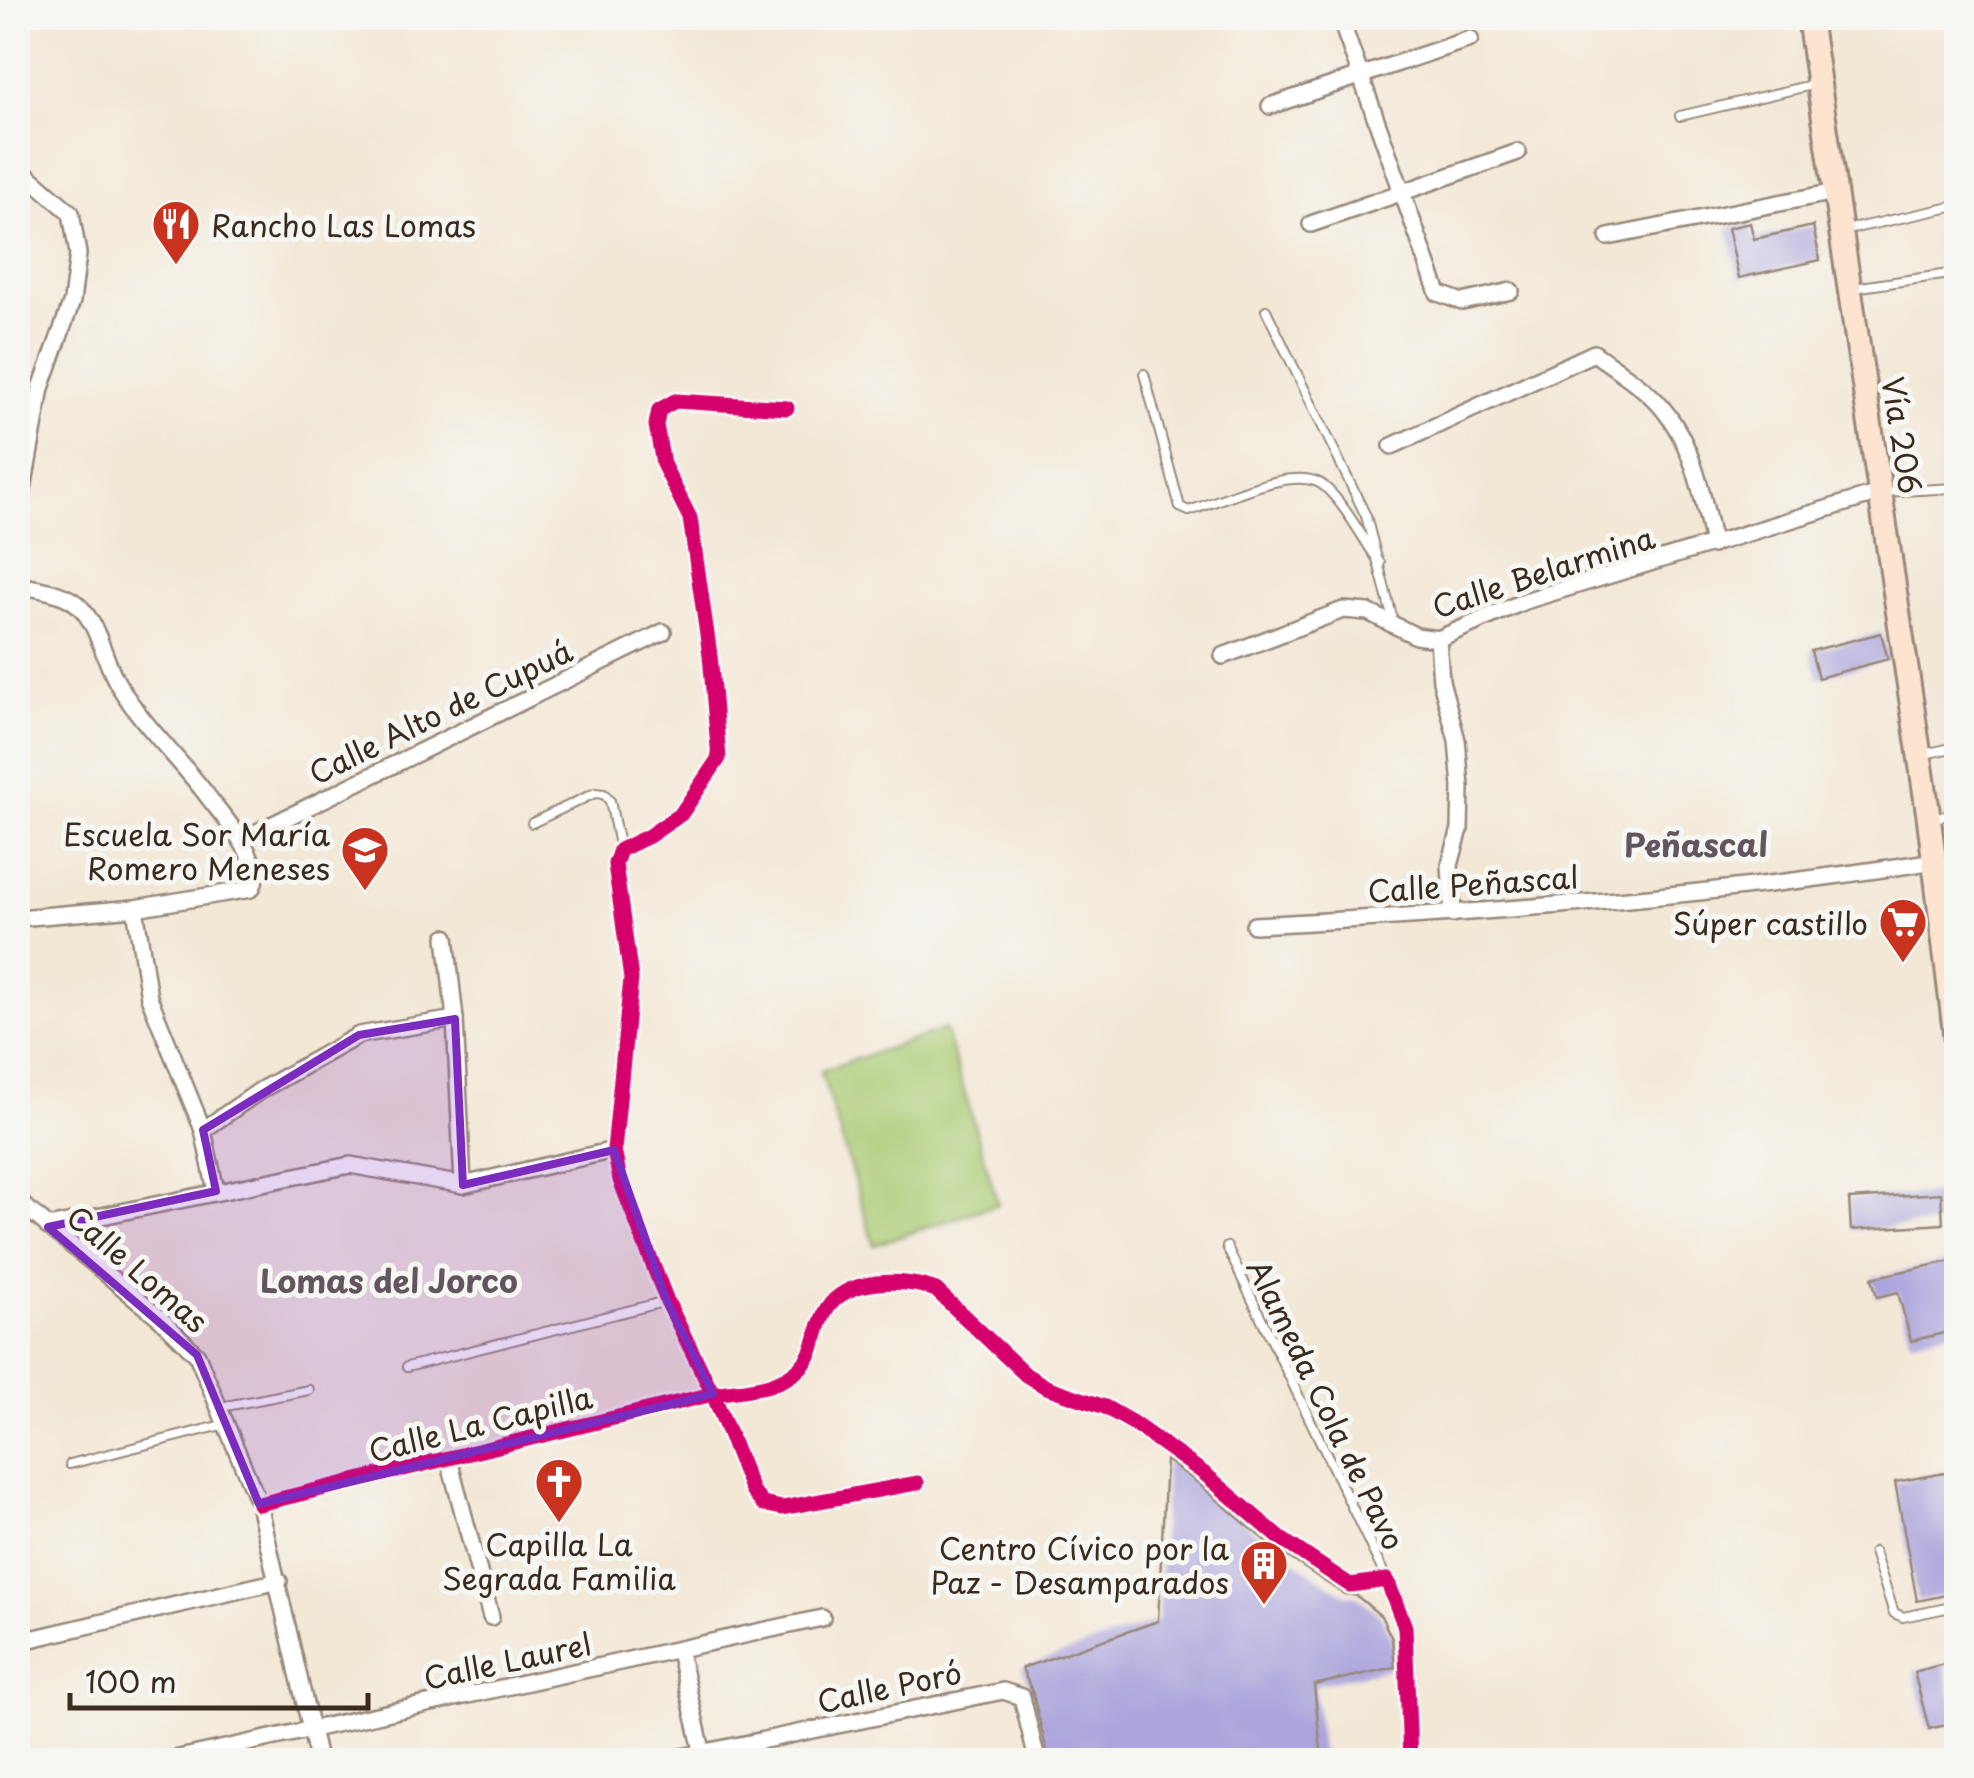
<svg xmlns="http://www.w3.org/2000/svg" width="1974" height="1778" viewBox="0 0 1974 1778" font-family="'Playpen Sans',sans-serif">
<style>
.green{fill:#aaca72;stroke:#727a48;stroke-width:2.5}
.building{fill:#aca4dc}
.lines{fill:none;stroke-linecap:round;stroke-linejoin:round}
.lane-casing{stroke:#97887a;stroke-width:12}
.street-casing{stroke:#97887a;stroke-width:20}
.secondary-casing{stroke:#97887a;stroke-width:28}
.lane{stroke:#fff;stroke-width:8}
.street{stroke:#fff;stroke-width:15}
.secondary{stroke:#fde4d1;stroke-width:22}
.cycleway-casing{stroke:#f6f6f2;stroke-width:21}
.cycleway{stroke:#d6006c;stroke-width:15}
.marked{fill:#7b2cbf;fill-opacity:0.2;stroke:#7b2cbf;stroke-width:8;stroke-linejoin:round}
.labels{text-anchor:middle;dominant-baseline:central;stroke-width:10;stroke-linejoin:round;paint-order:stroke}
.poi-label{font-size:30px;fill:#3b2a1e;stroke:#f6f6f2;text-anchor:end}
.street-label{font-size:30px;fill:#3b2a1e;stroke:#f6f6f2}
.neighbourhood-label{font-size:32px;font-weight:bold;fill:#635560;stroke:#f6f6f2}
</style>
<rect width="100%" height="100%" fill="#f6f6f2"/>
<filter id="ink" filterUnits="userSpaceOnUse"><feTurbulence type="fractalNoise" baseFrequency=".01" numOctaves="2"/><feDisplacementMap in="SourceGraphic" scale="20" xChannelSelector="R" yChannelSelector="G"/><feConvolveMatrix kernelMatrix="1 2 1 2 8 2 1 2 1" color-interpolation-filters="sRGB"/></filter>
<filter id="wash" filterUnits="userSpaceOnUse"><feTurbulence type="fractalNoise" baseFrequency=".0048" numOctaves="4" result="noise"/><feDisplacementMap in="SourceGraphic" scale="40" xChannelSelector="R" yChannelSelector="G"/><feGaussianBlur stdDeviation="2.25" result="paint"/><feColorMatrix in="noise" values="0 0 0 0 0 0 0 0 0 0 0 0 0 0 0 0 0 1.4 0 .05"/><feComposite in="paint" operator="in"/></filter>
<g filter="url(#wash)">
<rect width="100%" height="100%" fill="#f3e7d5"/>
<path class="green" d="M945 1029 998 1204 874 1245 821 1071Z"/>
<g id="blocks">
<g class="building">
<path d="M1750 223 1754 239 1813 226 1820 260 1739 278 1728 228Z"/>
<path d="M1881 633 1888 659 1818 678 1811 651Z"/>
<path d="M1941 1193 1943 1224 1851 1230 1849 1199Z"/>
<path d="M1956 1260V1330L1911 1341 1898 1292 1877 1297 1872 1278Z"/>
<path d="M1166 1460 1198 1483 1270 1545 1344 1594 1357 1596 1381 1616 1392 1639 1395 1667 1314 1685 1322 1760H1049L1033 1694 1022 1668 1158 1621Z"/>
<path d="M1956 1471V1593L1917 1601 1895 1482Z"/>
<path d="M1944 1664 1956 1722 1929 1729 1914 1672Z"/>
</g>
</g>
</g>
<g filter="url(#ink)">
<use href="#blocks" fill-opacity="0" stroke="#97887a" stroke-width="2.5"/>
<g class="lines">
<g class="lane-casing">
<g id="lane">
<path d="M1680 116 1816 84"/>
<path d="M1846 230 1956 206"/>
<path d="M1854 288 1956 273"/>
<path d="M1266 310 1366 516 1394 624"/>
<path d="M1144 374 1180 507 1189 511C1220 501 1297 463 1324 486 1345 504 1364 541 1380 563"/>
<path d="M1882 492 1956 488"/>
<path d="M1924 754 1956 747"/>
<path d="M1933 818 1956 813"/>
<path d="M532 823 595 793 604 794 610 801 620 850"/>
<path d="M1227 1247 1387 1580"/>
<path d="M407 1367 667 1301"/>
<path d="M221 1407 309 1390"/>
<path d="M70 1464 226 1424"/>
<path d="M1874 1552 1894 1613 1903 1617 1956 1606"/>
</g>
</g>
<g class="street-casing">
<g id="street">
<path d="M1340 18 1438 293 1462 302 1511 291"/>
<path d="M1270 106 1470 39"/>
<path d="M18 167 71 213 78 254 72 301 41 388 18 517"/>
<path d="M1311 224 1518 152"/>
<path d="M1608 237 1835 192"/>
<path d="M787 408 675 401 659 410 656 425 663 464 690 518 710 655 719 758 681 814 649 836 620 850 615 864 631 979 614 1150 620 1180 667 1301 713 1394 752 1491 763 1504 782 1508 917 1483"/>
<path d="M1392 446 1594 353C1613 367 1634 380 1651 396 1691 433 1703 494 1713 545"/>
<path d="M18 585C37 589 67 592 81 608 100 629 104 661 118 684 143 726 180 759 209 798 224 818 268 865 251 889L135 908 18 918"/>
<path d="M1438 639 1441 681 1457 740 1461 787 1460 829 1450 865 1453 914"/>
<path d="M1223 656 1343 610 1368 612 1416 636 1438 639 1525 601 1882 492"/>
<path d="M241 840 663 632"/>
<path d="M135 908 149 997 203 1130 216 1191"/>
<path d="M1254 925C1482 913 1709 897 1935 861"/>
<path d="M446 937 455 1019 463 1185"/>
<path d="M203 1130 261 1090 359 1035 455 1019"/>
<path d="M18 1201 161 1319 197 1355 259 1504 318 1760"/>
<path d="M48 1227 350 1165 463 1185 614 1150"/>
<path d="M449 1460 491 1617"/>
<path d="M259 1504 713 1394C744 1389 779 1390 802 1366 816 1351 816 1326 827 1309 847 1277 905 1278 936 1290L1026 1375 1046 1387 1105 1407 1133 1423 1205 1474 1281 1539 1350 1585 1387 1580 1405 1627 1410 1760"/>
<path d="M18 1642 279 1581"/>
<path d="M679 1651 704 1759"/>
<path d="M170 1760 822 1618"/>
<path d="M667 1760 1003 1691 1022 1697 1037 1760"/>
</g>
</g>
<g class="secondary-casing">
<path id="secondary" d="M1809 18 1929 819 1956 1041"/>
</g>
<use href="#lane" class="lane"/>
<use href="#street" class="street"/>
<use href="#secondary" class="secondary"/>
<g class="cycleway-casing">
<g id="cycleway">
<path d="M787 408 675 401 659 410 656 425 663 464 690 518 710 655 719 758 681 814 649 836 620 850 615 864 631 979 614 1150 620 1180 667 1301 713 1394 752 1491 763 1504 782 1508 917 1483"/>
<path d="M259 1504 713 1394C744 1389 779 1390 802 1366 816 1351 816 1326 827 1309 847 1277 905 1278 936 1290L1026 1375 1046 1387 1105 1407 1133 1423 1205 1474 1281 1539 1350 1585 1387 1580 1405 1627 1410 1760"/>
</g>
</g>
<use href="#cycleway" class="cycleway"/>
</g>
</g>
<path class="marked" d="M455 1019 463 1185 614 1150 667 1301 713 1394 259 1504 197 1355 48 1227 216 1191 203 1130 359 1035Z"/>
<defs>
<g id="restaurant-pin" transform="scale(2.5)"><path d="M0 17L-7.5 6A9.5 9.5 0 1 1 7.5 6Z" fill="#c8321e" stroke="#f6f6f2"/><path d="M-5-6h1v4h1v-4h1v4h1v-4h1v5L-1.5 .5V6h-2V.5L-5-1ZM5-6V6H3V1.5H1.5Q1.5-4 5-6Z" fill="#fff"/></g>
<g id="school-pin" transform="scale(2.5)"><path d="M0 17L-7.5 6A9.5 9.5 0 1 1 7.5 6Z" fill="#c8321e" stroke="#f6f6f2"/><path d="M0-5L7-2L0 1L-7-2ZM-4 1L0 2.5L4 1V4Q0 6-4 4Z" fill="#fff"/></g>
<g id="supermarket-pin" transform="scale(2.5)"><path d="M0 17L-7.5 6A9.5 9.5 0 1 1 7.5 6Z" fill="#c8321e" stroke="#f6f6f2"/><path d="M-6-5.5h2.5l.6 2H6L4.5 2H-2.5L-4.4-4H-6ZM-1.5 3.2a1.3 1.3 0 1 0 .1 0ZM3 3.2a1.3 1.3 0 1 0 .1 0Z" fill="#fff"/></g>
<g id="church-pin" transform="scale(2.5)"><path d="M0 17L-7.5 6A9.5 9.5 0 1 1 7.5 6Z" fill="#c8321e" stroke="#f6f6f2"/><path d="M-1.2-6h2.4v3.5h3.3v2.4h-3.3V6h-2.4V-.1h-3.3v-2.4h3.3Z" fill="#fff"/></g>
<g id="building-pin" transform="scale(2.5)"><path d="M0 17L-7.5 6A9.5 9.5 0 1 1 7.5 6Z" fill="#c8321e" stroke="#f6f6f2"/><path d="M-4-6H4V6H1V3H-1V6H-4ZM-2.5-4.3h1.7v1.8h-1.7ZM.8-4.3h1.7v1.8H.8ZM-2.5-1h1.7V.8h-1.7ZM.8-1h1.7V.8H.8Z" fill="#fff"/></g>
</defs>
<g fill-rule="evenodd">
<use href="#restaurant-pin" x="176" y="224"/>
<use href="#school-pin" x="365" y="850"/>
<use href="#supermarket-pin" x="1903" y="922"/>
<use href="#church-pin" x="559" y="1482"/>
<use href="#building-pin" x="1264" y="1564"/>
</g>
<g class="labels">
<g class="poi-label">
<text x="211" y="224" text-anchor="start">Rancho Las Lomas</text>
<text x="330" y="833">Escuela Sor María<tspan x="330" dy="34">Romero Meneses</tspan></text>
<text x="1868" y="922">Súper castillo</text>
<text x="559" y="1543" text-anchor="middle">Capilla La<tspan x="559" dy="34">Segrada Familia</tspan></text>
<text x="1229" y="1547">Centro Cívico por la<tspan x="1229" dy="34">Paz - Desamparados</tspan></text>
</g>
<g class="street-label">
<text transform="translate(1903 435) rotate(81)">Vía 206</text>
<text transform="translate(1543 571) rotate(-18)">Calle Belarmina</text>
<text transform="translate(440 711) rotate(-26)">Calle Alto de Cupuá</text>
<text transform="translate(1473 883) rotate(-4)">Calle Peñascal</text>
<text transform="translate(138 1268) rotate(41)">Calle Lomas</text>
<text transform="translate(1327 1404) rotate(64)">Alameda Cola de Pavo</text>
<text transform="translate(480 1423) rotate(-14)">Calle La Capilla</text>
<text transform="translate(507 1660) rotate(-12)">Calle Laurel</text>
<text transform="translate(889 1686) rotate(-12)">Calle Poró</text>
</g>
<g class="neighbourhood-label">
<text x="1696" y="844">Peñascal</text>
<text x="389" y="1280">Lomas del Jorco</text>
</g>
</g>
<rect width="1974" height="1778" fill="none" stroke="#f6f6f2" stroke-width="60"/>
<path d="M70 1693v15h298v-15" fill="none" stroke="#3b2a1e" stroke-width="5"/>
<text x="85" y="1693" font-size="30" fill="#3b2a1e" stroke="#f6f6f2" stroke-width="8" paint-order="stroke">100 m</text>
</svg>
